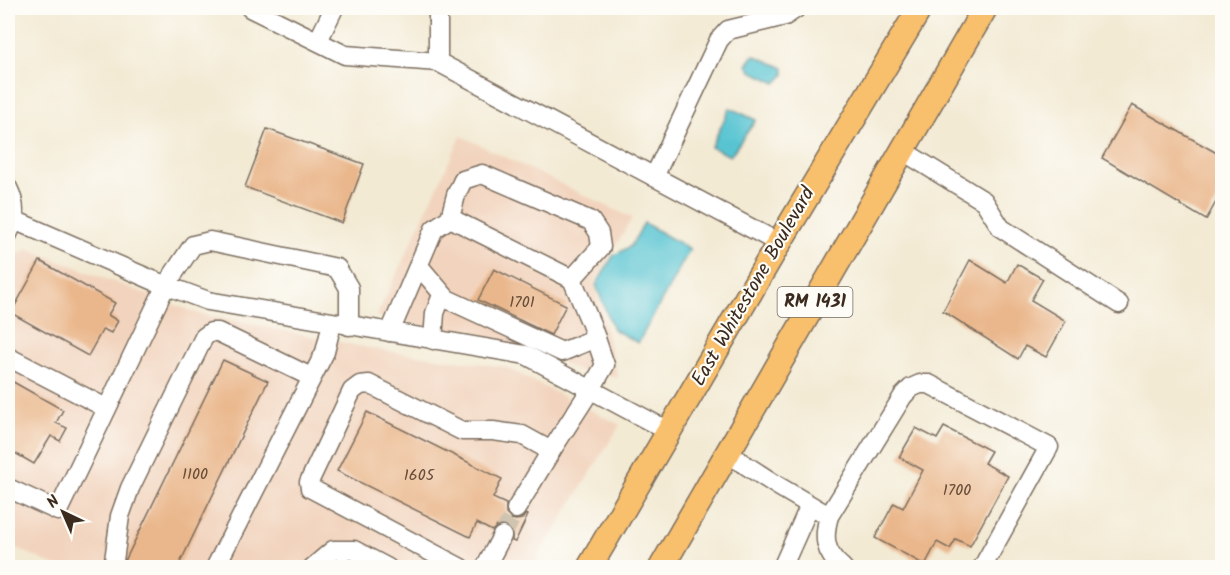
<svg xmlns="http://www.w3.org/2000/svg" width="1230" height="575" viewBox="0 0 1230 575" font-family="Kalam,sans-serif">
<style>
.built{fill:#f2d4be}
.water{fill:#58c4d2;stroke:#4a7778;stroke-width:1.5}
.building{fill:#eab78c}
.lines{fill:none;stroke-linecap:round;stroke-linejoin:round}
.minor-tunnel{stroke:#cec4b0;stroke-width:18;stroke-dasharray:18 9;stroke-linecap:butt}
.minor-casing{stroke:#7b6d5e;stroke-width:21}
.major-casing{stroke:#7b6d5e;stroke-width:27}
.minor{stroke:#fff;stroke-width:18}
.major{stroke:#f8bf6c;stroke-width:24}
.labels{text-anchor:middle;dominant-baseline:central;stroke-width:4.5;stroke-linejoin:round;paint-order:stroke}
.number-label{font-size:16px;fill:#674d3a}
.shield{fill:#fdfcf7;stroke:#75695f;stroke-width:1.5}
.shield-label{font-size:18px;font-weight:bold;fill:#3b2a1e}
.street-label{font-size:20px;fill:#3b2a1e;stroke:#fdfcf7}
</style>
<rect width="100%" height="100%" fill="#fdfcf7"/>
<filter id="ink" filterUnits="userSpaceOnUse"><feTurbulence type="fractalNoise" baseFrequency=".0167" numOctaves="2"/><feDisplacementMap in="SourceGraphic" scale="12" xChannelSelector="R" yChannelSelector="G"/><feConvolveMatrix kernelMatrix="1 2 1 2 8 2 1 2 1" color-interpolation-filters="sRGB"/></filter>
<filter id="wash" filterUnits="userSpaceOnUse"><feTurbulence type="fractalNoise" baseFrequency=".008" numOctaves="4" result="noise"/><feDisplacementMap in="SourceGraphic" scale="24" xChannelSelector="R" yChannelSelector="G"/><feGaussianBlur stdDeviation="1.35" result="paint"/><feColorMatrix in="noise" values="0 0 0 0 0 0 0 0 0 0 0 0 0 0 0 0 0 1.4 0 .05"/><feComposite in="paint" operator="in"/></filter>
<g filter="url(#wash)">
<rect width="100%" height="100%" fill="#f3ead4"/>
<g class="built">
<path d="M461 136 632 218 594 283 618 378 576 370 554 358 495 341 377 316Z"/>
<path d="M28 249 199 314 379 350 505 367 620 425 532 567 60 568 8 544V260Z"/>
</g>
<g class="water">
<path d="M754 55 784 68V75L776 83 751 71 747 65Z"/>
<path d="M730 108 756 120 730 156 711 147Z"/>
<path d="M644 223 690 249 638 343 613 329 596 285 613 256 631 246Z"/>
</g>
<g id="blocks">
<g class="building">
<path d="M1132 105 1222 156V191L1206 220 1102 158Z"/>
<path d="M267 129 364 164 342 223 245 187Z"/>
<path d="M970 260 1007 283 1017 264 1043 279 1031 300 1066 321 1046 357 1025 346 1018 359 943 311Z"/>
<path d="M40 261 115 303 108 315 118 321 111 333 103 329 88 356 11 313Z"/>
<path d="M494 269 566 305 551 335 478 300Z"/>
<path d="M223 360 268 381 178 567H124L125 561Z"/>
<path d="M8 379 63 410 56 423 67 428 60 441 51 436 34 464 8 449Z"/>
<path d="M367 412 502 479 493 498 506 504V514L511 519 516 520 522 519 526 514 528 515 515 542 512 541V531L507 526H497L492 531 477 523 470 537 337 471Z"/>
<path d="M944 427 991 451 984 463 1008 476 970 546 956 539 950 549 937 542 925 565 875 538 894 503 903 508 923 470 899 457 916 428 937 439Z"/>
</g>
</g>
</g>
<g filter="url(#ink)">
<use href="#blocks" fill-opacity="0" stroke="#7b6d5e" stroke-width="1.5"/>
<g class="lines">
<path class="minor-tunnel" d="M502 536 516 509"/>
<g class="minor-casing">
<g id="minor">
<path d="M250 8 345 55 438 62 779 243"/>
<path d="M438 8V62"/>
<path d="M318 41 334 8"/>
<path d="M903 151 984 201 1001 228 1119 304"/>
<path d="M654 177 719 40 728 30 785 16 797 8"/>
<path d="M8 188C16 204 16 219 8 234"/>
<path d="M450 218 572 279 591 324 605 365 591 389 551 451 522 435 493 431H462L369 384 360 385 352 391 309 482 310 488 461 568"/>
<path d="M14 220 157 282 208 301 526 355 670 432"/>
<path d="M419 266 447 299 562 352 596 338"/>
<path d="M390 332 434 229 450 218 456 195 463 180 482 174 591 221 599 233 601 247 572 279"/>
<path d="M433 340 435 313 442 295"/>
<path d="M8 357 106 408"/>
<path d="M727 453 778 486 829 516"/>
<path d="M8 488 58 511 166 285 193 245 210 241 337 268 349 288V326"/>
<path d="M516 509 551 451"/>
<path d="M113 568 120 516 130 488 204 337 211 332H218L311 377"/>
<path d="M215 568 325 352 332 323"/>
<path d="M312 568 333 550H354L388 568"/>
<path d="M485 568 502 536"/>
<path d="M782 568 810 505"/>
<path d="M843 568C824 553 823 537 829 516L903 396 911 388 920 384H929L1049 447 982 568"/>
</g>
</g>
<g class="major-casing">
<g id="major">
<path d="M589 568 779 243 920 8"/>
<path d="M661 568 985 8"/>
</g>
</g>
<use href="#minor" class="minor"/>
<use href="#major" class="major"/>
</g>
</g>
<g class="labels">
<g class="number-label">
<text x="522" y="302">1701</text>
<text x="195" y="474">1100</text>
<text x="419" y="475">1605</text>
<text x="957" y="490">1700</text>
</g>
<rect class="shield" x="777.5" y="287" width="75" height="30" rx="4.5"/>
<g class="shield-label">
<text x="815" y="302">RM 1431</text>
</g>
<g class="street-label">
<text transform="translate(754 287) rotate(-60)">East Whitestone Boulevard</text>
</g>
</g>
<rect width="1230" height="575" fill="none" stroke="#fdfcf7" stroke-width="30"/>
<g transform="translate(63 512) rotate(316)" stroke="#fdfcf7" stroke-width="4.5" paint-order="stroke">
<path d="M0-4.5L10 22L0 15L-10 22Z" fill="#3b2a1e"/>
<text y="-9" font-size="16" font-weight="bold" text-anchor="middle" fill="#3b2a1e">N</text>
</g>
</svg>
